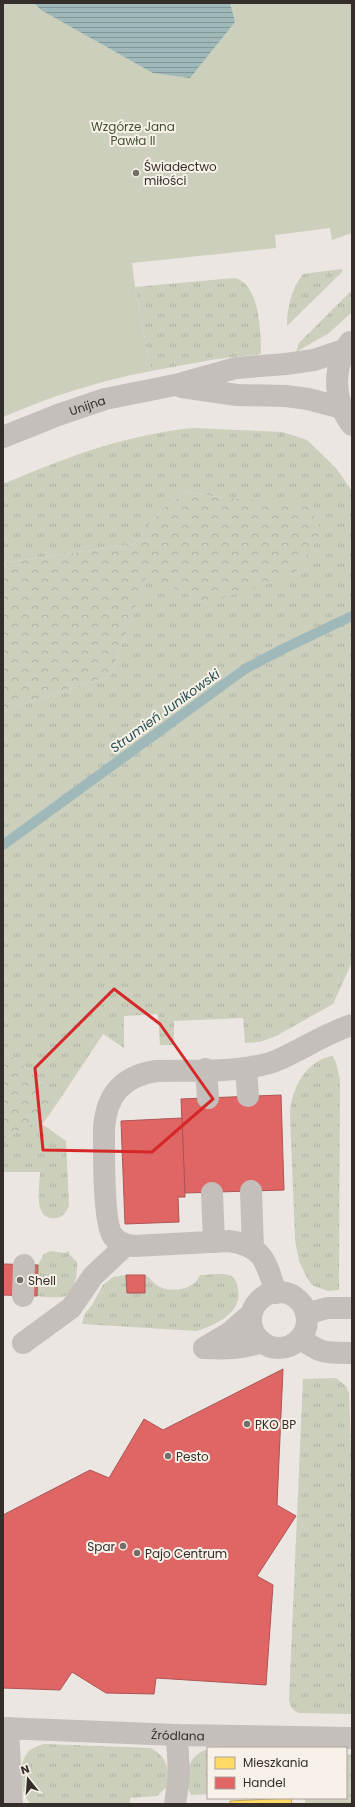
<svg xmlns="http://www.w3.org/2000/svg" width="355" height="1807" viewBox="0 0 355 1807" font-family="Poppins,sans-serif">
<style>
.grass{fill:url(#grass-tufts)}
.forest{fill:url(#forest-crowns)}
.green{fill:#cbcfbc}
.water{fill:url(#water-rules)}
.homes{fill:#ffd966;stroke:#c2a554}
.shops{fill:#e06666;stroke:#ac5554}
.lines{fill:none;stroke-linecap:round;stroke-linejoin:round}
.stream{stroke:#9fb9ba;stroke-width:10}
.minor{stroke:#c4bfba;stroke-width:22}
.marked{fill:none;stroke:#d62828;stroke-width:3;stroke-linejoin:round}
.poi-dot{fill:#746e69;stroke:#f7f1e8;stroke-width:1.5}
.labels{text-anchor:middle;dominant-baseline:central;stroke-width:4;stroke-linejoin:round;paint-order:stroke}
.park-label{font-size:12px;fill:#43502f;stroke:#f7f1e8}
.poi-label{font-size:12px;fill:#342d29;stroke:#f7f1e8;text-anchor:start}
.street-label{font-size:12px;fill:#342d29;stroke:#f7f1e8}
.water-label{font-size:13px;font-style:italic;fill:#224d51;stroke:#f7f1e8}
</style>
<defs>
<pattern id="grass-tufts" width="24" height="20" patternUnits="userSpaceOnUse"><rect width="24" height="20" fill="#cbcfbc"/><path d="M3 7l-1-3M5 7V3M7 7l1-3M15 17l-1-3M17 17v-4M19 17l1-3" fill="none" stroke="#afb2a2"/></pattern>
<pattern id="forest-crowns" width="20" height="18" patternUnits="userSpaceOnUse"><rect width="20" height="18" fill="#cbcfbc"/><path d="M2 6a3 3 0 1 1 6 0M12 15a3 3 0 1 1 6 0" fill="none" stroke="#afb2a2"/></pattern>
<pattern id="water-rules" width="6" height="5" patternUnits="userSpaceOnUse"><rect width="6" height="5" fill="#9fb9ba"/><path d="M0 2.5h6" fill="none" stroke="#829797"/></pattern>
</defs>
<rect width="100%" height="100%" fill="#ebe6e1"/>
<g class="grass">
<path d="M342 269V272L287 326C287 307 291 290 303 274Z"/>
<path d="M234 278C260 282 261 334 261 354L217 359 151 371 135 287Z"/>
<path d="M352 290V312L329 333 296 352 299 343Z"/>
<path d="M194 428 282 432 307 440 336 468 352 491V962L333 1004 276 1036 260 1042 245 1043 243 1018 174 1021V1045H160L158 1014 124 1016V1048L103 1034 58 1102 29 1070 3 1049V711L110 676 147 575 207 603 224 498 186 492 162 509 134 544 3 563V484C64 458 127 434 194 428Z"/>
<path d="M333 1056 337 1066 340 1080 339 1290 327 1291 312 1285 307 1278 299 1261 295 1240 290 1113C291 1089 306 1060 333 1056Z"/>
<path d="M49 1115 42 1124 66 1141 69 1206C66 1212 63 1217 56 1218 32 1221 40 1186 40 1172H3V1139Z"/>
<path d="M51 1251 65 1253 69 1251V1254L77 1262C78 1272 75 1295 62 1297 54 1298 45 1297 37 1296L38 1265 44 1254Z"/>
<path d="M126 1275 127 1293H145V1275C150 1277 152 1282 156 1285 169 1294 195 1290 200 1275 209 1275 223 1272 231 1276 236 1278 237 1284 238 1289 243 1313 215 1325 197 1331L82 1324 84 1315 92 1305 103 1285 113 1277Z"/>
<path d="M336 1378 346 1386 349 1393 352 1477V1714L299 1713C292 1710 290 1707 289 1699L303 1379Z"/>
<path d="M44 1744 151 1748C167 1757 170 1770 168 1786L157 1796 130 1798V1804H31C20 1794 17 1768 26 1755 30 1748 38 1746 44 1744Z"/>
<path d="M205 1750H208V1794L191 1795C182 1778 187 1757 205 1750Z"/>
<path d="M346 1754 352 1755V1804H305V1798H346Z"/>
</g>
<g class="forest">
<path d="M186 492 224 498 309 504 322 532 293 576 207 603 147 576 110 676 3 711V563L134 544 162 509Z"/>
<path d="M3 1049 29 1070 58 1102 49 1115 3 1139Z"/>
</g>
<path class="green" d="M3 3H352V233L332 240 330 228 275 235 276 248 132 263 135 287 151 371C98 381 52 396 3 417Z"/>
<path class="water" d="M34 3H230L235 22 190 78 153 73 41 10Z"/>
<path class="homes" d="M291 1798 292 1804H230V1801Z"/>
<g class="shops">
<path d="M281 1095 284 1190 185 1193 181 1099Z"/>
<path d="M182 1118 185 1197H178L179 1222 125 1224 121 1121Z"/>
<path d="M3 1264 38 1265 37 1296 3 1295Z"/>
<path d="M126 1275H145V1293H127Z"/>
<path d="M283 1369 277 1505 296 1516 257 1576 273 1585 266 1685 156 1678 154 1694 106 1693 72 1672 60 1690 3 1688V1515L90 1470 109 1478 144 1419 163 1430Z"/>
</g>
<g class="lines">
<path class="stream" d="M3 845 245 669 283 649 352 616"/>
<g class="minor">
<path d="M350 342C332 367 333 401 352 425"/>
<path d="M182 387 237 395 286 396 308 399 342 408"/>
<path id="s1" d="M3 437 58 415 105 399 175 385 236 368 286 364 314 360 344 350"/>
<path d="M246 1068 248 1096"/>
<path d="M206 1069 208 1098"/>
<path d="M251 1191 253 1249"/>
<path d="M212 1193 214 1242"/>
<circle cx="279" cy="1320" r="28"/>
<path d="M276 1293C266 1262 264 1246 229 1241L134 1246C126 1245 118 1243 113 1236 103 1223 104 1148 104 1129 106 1095 123 1076 156 1071 193 1070 247 1074 280 1059 305 1048 326 1033 352 1025"/>
<path d="M23 1296 24 1265"/>
<path d="M306 1314 327 1308H352"/>
<path d="M301 1338C319 1354 329 1353 352 1353"/>
<path d="M23 1343 71 1308 93 1276 126 1245"/>
<path d="M204 1348C225 1349 242 1349 262 1342"/>
<path d="M204 1348 229 1333 251 1314"/>
<path id="s2" d="M3 1728 177 1735 352 1738"/>
<path d="M8 1728 12 1804"/>
<path d="M175 1804 179 1776 177 1735"/>
</g>
</g>
<path class="marked" d="M114 989 160 1024 213 1099 152 1152 43 1150 35 1068Z"/>
<g class="poi-dot">
<circle cx="136" cy="173" r="4"/>
<circle cx="20" cy="1280" r="4"/>
<circle cx="247" cy="1424" r="4"/>
<circle cx="168" cy="1456" r="4"/>
<circle cx="123" cy="1546" r="4"/>
<circle cx="137" cy="1553" r="4"/>
</g>
<g class="labels">
<g class="park-label">
<text x="133" y="126">Wzgórze Jana<tspan x="133" dy="14">Pawła II</tspan></text>
</g>
<g class="poi-label">
<text x="144" y="166">Świadectwo<tspan x="144" dy="14">miłości</tspan></text>
<text x="28" y="1280">Shell</text>
<text x="255" y="1424">PKO BP</text>
<text x="176" y="1456">Pesto</text>
<text x="115" y="1546" text-anchor="end">Spar</text>
<text x="145" y="1553">Pajo Centrum</text>
</g>
<g class="street-label">
<text stroke="none"><textPath href="#s1" startOffset="90">Unijna</textPath></text>
<text stroke="none"><textPath href="#s2" startOffset="175">Źródlana</textPath></text>
</g>
<g class="water-label">
<text transform="translate(165 711) rotate(-36)">Strumień Junikowski</text>
</g>
</g>
<rect width="355" height="1807" fill="none" stroke="#342d29" stroke-width="8"/>
<rect x="207" y="1747" width="140" height="52" fill="#f7f1e8" stroke="#a9a39c"/>
<rect x="215" y="1757" width="20" height="12" fill="#ffd966" stroke="#a9a39c"/>
<text x="243" y="1767" font-size="12" fill="#342d29">Mieszkania</text>
<rect x="215" y="1777" width="20" height="12" fill="#e06666" stroke="#a9a39c"/>
<text x="243" y="1787" font-size="12" fill="#342d29">Handel</text>
<g transform="translate(28 1779) rotate(343)" stroke="#f7f1e8" stroke-width="3" paint-order="stroke">
<path d="M0-3L7 15L0 10L-7 15Z" fill="#342d29"/>
<text y="-6" font-size="11" font-weight="bold" text-anchor="middle" fill="#342d29">N</text>
</g>
</svg>
